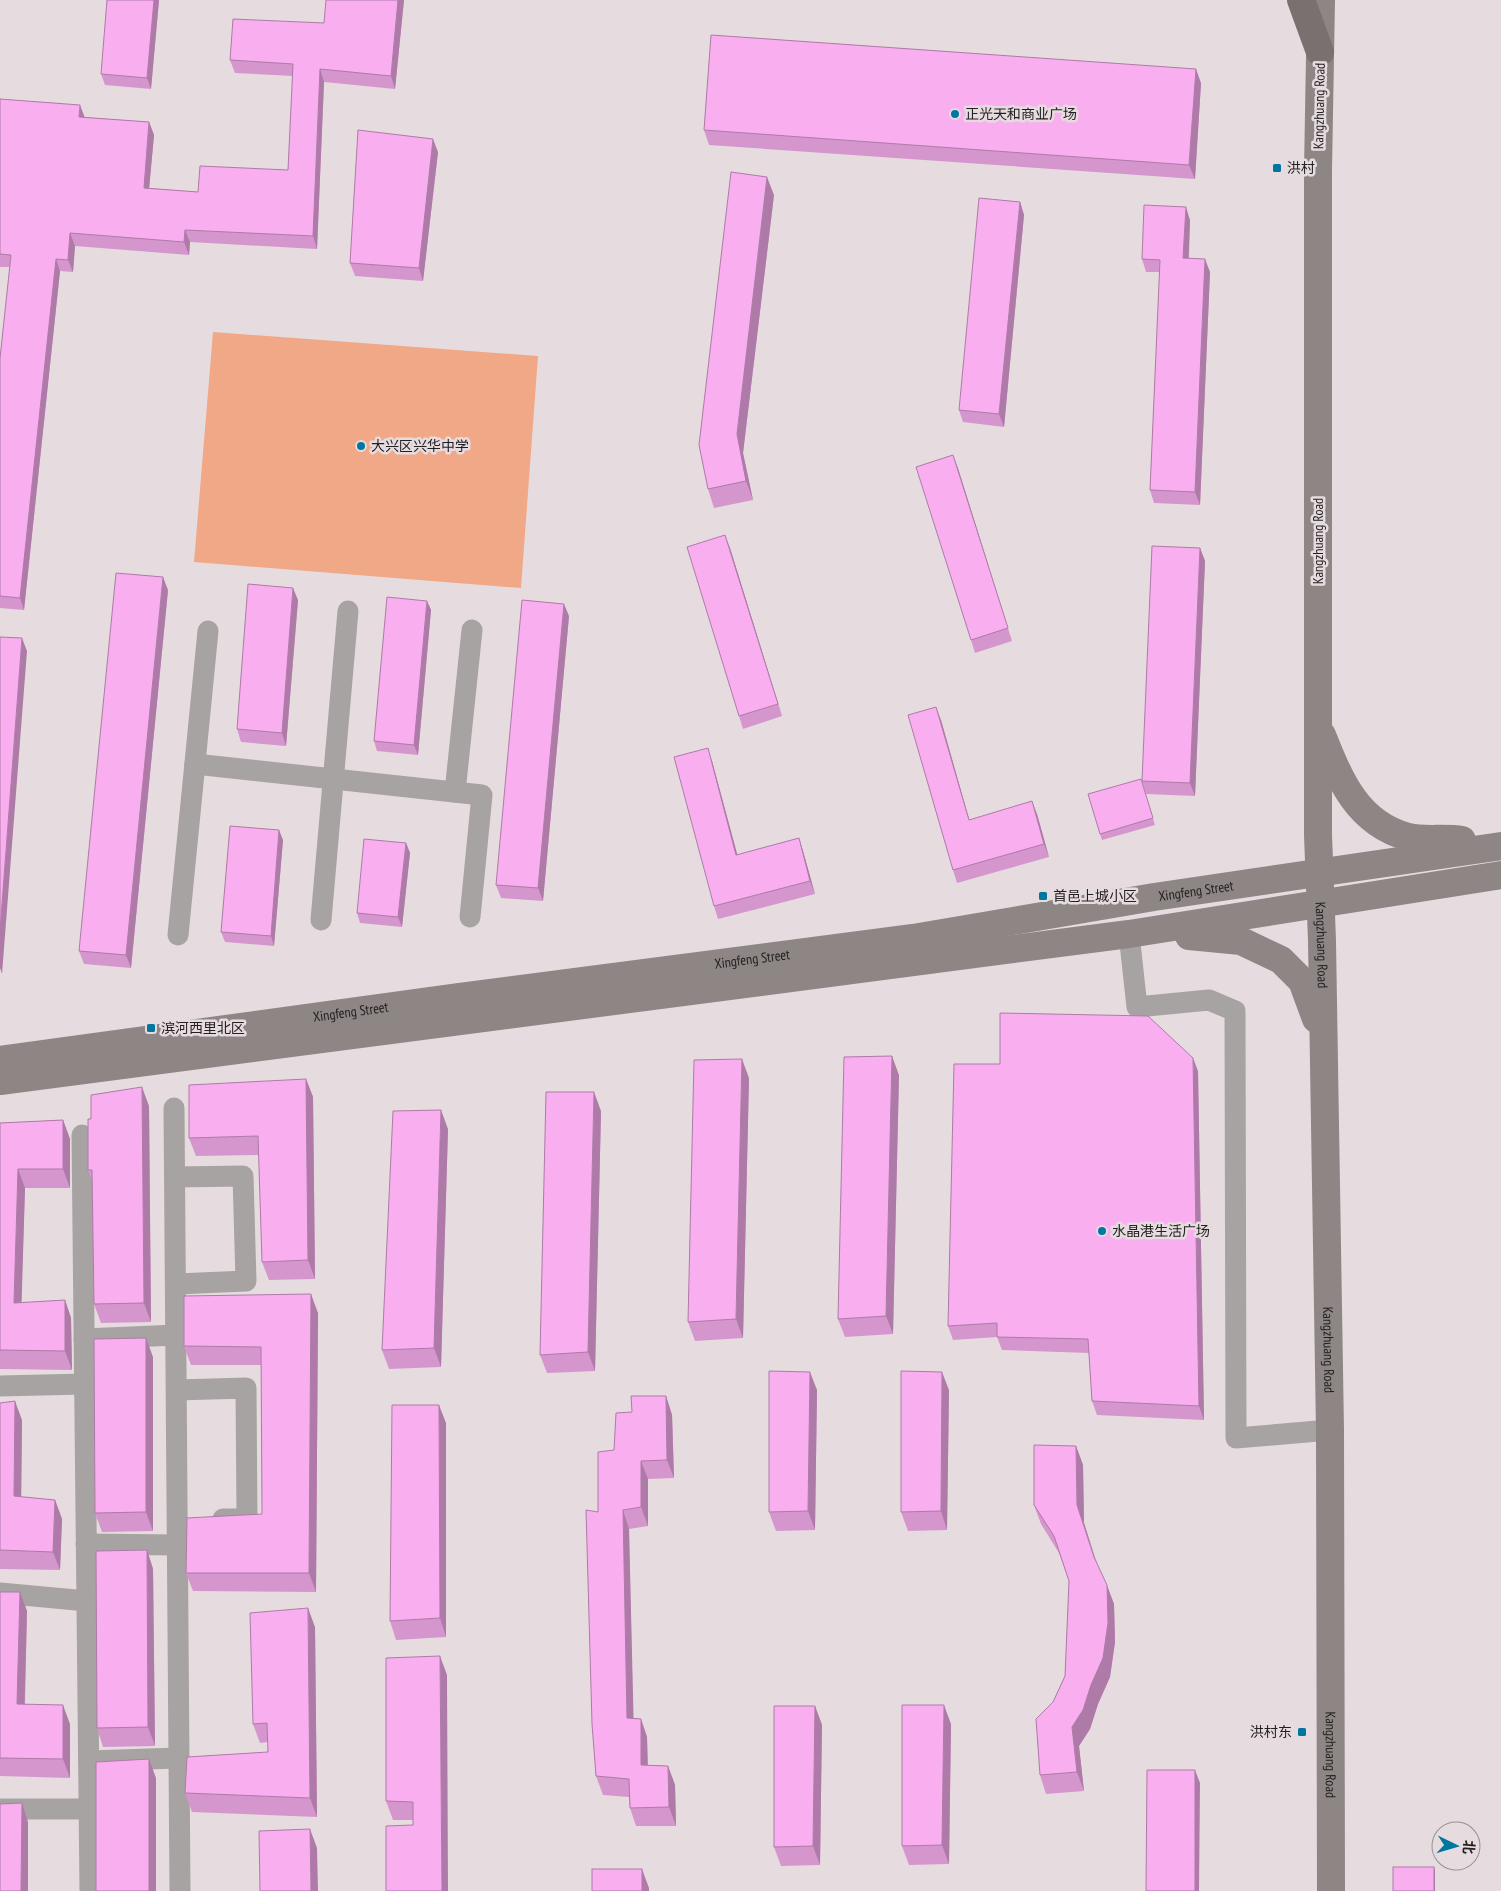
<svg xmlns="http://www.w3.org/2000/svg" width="1501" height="1891" viewBox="0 0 1501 1891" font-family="'PT Sans Narrow','Noto Sans SC',sans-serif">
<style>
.green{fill:#f0a887}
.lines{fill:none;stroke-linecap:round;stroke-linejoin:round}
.street{stroke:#a8a3a3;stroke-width:21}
.secondary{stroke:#8d8685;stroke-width:28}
.primary{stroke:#797170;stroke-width:28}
.wall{fill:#d596ce}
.shaded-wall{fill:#ae7aa7}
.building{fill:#f8aeef;stroke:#ae7aa7}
.poi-dot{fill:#0177a0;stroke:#e6dcdf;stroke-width:2}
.labels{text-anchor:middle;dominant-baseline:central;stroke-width:5;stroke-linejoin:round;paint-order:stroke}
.street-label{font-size:14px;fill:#232021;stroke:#e6dcdf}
.poi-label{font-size:14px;fill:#232021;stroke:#e6dcdf;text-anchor:start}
</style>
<rect width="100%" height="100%" fill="#e6dcdf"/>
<path class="green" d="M213 332 538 356 521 588 194 562Z"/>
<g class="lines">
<g class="street">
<path d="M195 764 482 795 470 917"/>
<path d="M455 792 472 630"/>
<path d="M321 920 348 611"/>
<path d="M1129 934 1137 1007 1209 1000 1235 1011 1236 1438 1330 1430"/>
<path d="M178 935 208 631"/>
<path d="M174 1108 180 1891"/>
<path d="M82 1135 90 1891"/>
<path d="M176 1177 243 1176 246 1281 177 1284"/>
<path d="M84 1339 177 1335"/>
<path d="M0 1386 85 1384"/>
<path d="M177 1390 246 1388 247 1519H223"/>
<path d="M86 1544 177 1545"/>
<path d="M0 1593 87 1601"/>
<path d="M89 1761 178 1758"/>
<path d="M0 1809H89"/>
</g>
<g class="secondary">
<path id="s1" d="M1321 0 1318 170V835L1322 941 1330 1430 1331 1891"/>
<path d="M1322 735C1340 780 1357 823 1408 837 1425 841 1445 837 1462 840"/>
<path d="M1189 936 1241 941 1281 960 1302 981 1316 1019"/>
<path id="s2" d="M0 1060 458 997 913 938 1154 897 1501 846"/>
<path d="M0 1081 1129 934 1501 875"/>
</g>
<path class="primary" d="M1301 0 1320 52"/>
</g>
<g class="wall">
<path d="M159 0 151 89 105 85 101 74Z"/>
<path d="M404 0 395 89 324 82 317 249 190 242 189 255 75 246 73 272 60 271 24 610 0 608V358L10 267H0V99L84 117 149 122 154 135 149 188 198 192 288 170 293 76 235 73 230 60 324 23Z"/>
<path d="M1201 83 1195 179 709 145 704 130Z"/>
<path d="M438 152 423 281 355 276 350 263Z"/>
<path d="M774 195 743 453 753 500 714 508 708 489Z"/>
<path d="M1020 202 1024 215 1004 427 963 422 959 410Z"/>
<path d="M1190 220 1189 258 1210 272 1200 505 1154 503 1150 490 1160 272H1146L1142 259Z"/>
<path d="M953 455 1012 641 975 653 971 640Z"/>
<path d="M730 548 782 716 743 729 739 716Z"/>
<path d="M1200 548 1205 561 1195 796 1146 794 1142 781Z"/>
<path d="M168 590 131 968 84 964 79 951Z"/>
<path d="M298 600 286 746 241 742 237 729Z"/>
<path d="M427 601 431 610 418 755 377 751 374 741Z"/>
<path d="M569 616 543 901 501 898 496 885Z"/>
<path d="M941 720 969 820 1037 814 1049 857 957 883 953 870Z"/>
<path d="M712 761 737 855 799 838 803 851 815 894 718 919 714 906Z"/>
<path d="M1143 786 1155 825 1102 840 1100 834Z"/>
<path d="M283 840 274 946 225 942 221 932Z"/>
<path d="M406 843 410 853 402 927 360 923 357 913Z"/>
<path d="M1198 1071 1204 1420 1097 1415 1092 1401 1089 1353 1002 1350 997 1337 953 1340 948 1326Z"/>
<path d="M899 1075 893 1334 845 1337 838 1319Z"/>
<path d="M749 1078 743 1338 695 1341 688 1322Z"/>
<path d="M306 1079 313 1097 315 1279 269 1280 262 1262 259 1155 196 1156 189 1138Z"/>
<path d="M149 1106 151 1322 101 1323 94 1304 92 1180 88 1170 91 1119Z"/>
<path d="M601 1111 595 1371 547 1373 540 1355Z"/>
<path d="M63 1120 70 1139V1188H25L21 1303 65 1300 71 1318 72 1370 0 1369V1123Z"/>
<path d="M448 1129 441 1367 389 1369 382 1350Z"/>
<path d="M318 1313 316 1592 193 1591 186 1573 262 1514 261 1365H191L184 1346Z"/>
<path d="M153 1357V1531L102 1532 95 1513Z"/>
<path d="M817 1390 815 1530 776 1531 769 1512Z"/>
<path d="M949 1390 947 1530 908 1531 901 1512Z"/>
<path d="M666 1396 672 1415 674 1478 648 1479V1526L629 1529 633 1718 641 1719 647 1737 648 1765 668 1766 675 1785 676 1826H636L630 1808 629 1797 603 1795 596 1776 598 1512 614 1450Z"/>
<path d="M0 1403 22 1420 21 1497 55 1500 62 1519 60 1570 0 1569Z"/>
<path d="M446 1423V1637L396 1640 390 1621Z"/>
<path d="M1076 1446 1083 1465 1084 1523 1096 1562 1114 1604 1115 1642 1110 1677 1098 1704 1090 1729 1079 1746 1084 1791 1046 1794 1040 1775 1053 1702 1065 1676 1069 1581 1059 1553 1041 1524 1034 1505Z"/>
<path d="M147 1550 153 1569 155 1746 103 1747 97 1728Z"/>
<path d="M0 1592H20L27 1611 25 1704 70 1724V1778L0 1776Z"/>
<path d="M315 1627 317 1817 192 1812 185 1793 268 1752V1742L260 1743 253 1724Z"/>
<path d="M447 1675 413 1825V1820H393L386 1801Z"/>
<path d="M815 1706 822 1725 820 1865 781 1866 774 1847Z"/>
<path d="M951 1724 949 1864 909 1865 902 1846Z"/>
</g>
<g class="shaded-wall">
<path d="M154 0H159L151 89 147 78Z"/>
<path d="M398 0H404L395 89 391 76Z"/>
<path d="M320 69 324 82 317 249 313 236Z"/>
<path d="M1196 69 1201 83 1195 179 1189 165Z"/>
<path d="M80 105 85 118 79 117Z"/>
<path d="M149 122 154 135 148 201 144 188Z"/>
<path d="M433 139 438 152 423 281 419 268Z"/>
<path d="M767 177 774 195 743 453 753 500 746 481 737 434Z"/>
<path d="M1020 202 1024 215 1004 427 999 414Z"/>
<path d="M1186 207 1190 220 1188 271 1183 258Z"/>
<path d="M185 230 190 242 189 255 184 242Z"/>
<path d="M70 233 75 246 73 272 68 260Z"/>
<path d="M56 259 60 271 24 610 20 598Z"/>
<path d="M1205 259 1210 272 1200 505 1195 492Z"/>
<path d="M953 455 958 468 1012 641 1008 628Z"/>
<path d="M725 535 730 548 782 716 778 704Z"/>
<path d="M1200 548 1205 561 1195 796 1190 783Z"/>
<path d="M163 577 168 590 131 968 126 955Z"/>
<path d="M293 588 298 600 286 746 282 733Z"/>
<path d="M427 601 431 610 418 755 414 745Z"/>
<path d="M564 604 569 616 543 901 538 888Z"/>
<path d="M22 638 27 651 2 974 0 968V931Z"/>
<path d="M936 707 941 720 973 833 969 820Z"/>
<path d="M708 748 712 761 741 868 736 855Z"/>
<path d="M1032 801 1037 814 1049 857 1044 844Z"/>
<path d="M279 830 283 840 274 946 271 936Z"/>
<path d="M799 838 803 851 815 894 810 881Z"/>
<path d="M406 843 410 853 402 927 398 917Z"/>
<path d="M892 1056 899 1075 893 1334 886 1316Z"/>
<path d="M1193 1058 1198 1071 1204 1420 1199 1406Z"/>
<path d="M742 1059 749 1078 743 1338 736 1319Z"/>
<path d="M306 1079 313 1097 315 1279 308 1260Z"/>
<path d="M142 1087 149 1106 151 1322 144 1303Z"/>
<path d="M594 1092 601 1111 595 1371 588 1352Z"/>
<path d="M441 1110 448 1129 441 1367 434 1348Z"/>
<path d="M63 1120 70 1139V1188L63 1169Z"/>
<path d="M18 1169 25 1188 21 1322 14 1303Z"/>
<path d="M311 1294 318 1313 316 1592 309 1573Z"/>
<path d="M65 1300 71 1318 72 1370 65 1351Z"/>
<path d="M146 1338 153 1357V1531L146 1512Z"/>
<path d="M810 1372 817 1390 815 1530 808 1511Z"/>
<path d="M942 1372 949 1390 947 1530 941 1511Z"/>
<path d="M666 1396 672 1415 674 1478 667 1460Z"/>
<path d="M15 1401 22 1420 21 1515 14 1496Z"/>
<path d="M439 1405 446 1423V1637L440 1618Z"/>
<path d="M1076 1446 1083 1465 1084 1523 1101 1576 1077 1505Z"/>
<path d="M641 1461 648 1479V1526L641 1507Z"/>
<path d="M55 1500 62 1519 60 1570 53 1552Z"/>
<path d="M623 1510 629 1529 634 1737 627 1718Z"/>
<path d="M147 1550 153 1569 155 1746 148 1727Z"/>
<path d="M1107 1585 1114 1604 1115 1642 1110 1677 1098 1704 1090 1729 1079 1746 1084 1791 1077 1772 1072 1727Z"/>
<path d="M20 1592 27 1611 24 1723 17 1704Z"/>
<path d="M308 1608 315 1627 317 1817 310 1798Z"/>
<path d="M440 1656 447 1675 448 1891H442Z"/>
<path d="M63 1705 70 1724V1778L63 1759Z"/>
<path d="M944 1705 951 1724 949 1864 942 1845Z"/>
<path d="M815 1706 822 1725 820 1865 813 1846Z"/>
<path d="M641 1719 647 1737 648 1783 641 1765Z"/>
<path d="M149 1759 156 1778V1891H149Z"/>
<path d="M668 1766 675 1785 676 1826 669 1807Z"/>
<path d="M1195 1770 1200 1783 1199 1891H1195Z"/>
<path d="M22 1803 28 1822V1891H21Z"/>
<path d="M310 1829 317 1848 318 1891H311Z"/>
<path d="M1434 1867 1435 1870V1891H1434Z"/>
<path d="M642 1869 649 1888V1891H642Z"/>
</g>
<g class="building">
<path d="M107 0H154L147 78 101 74Z"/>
<path d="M326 0H398L391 76 320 69 313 236 185 230 184 242 70 233 68 260 56 259 20 598 0 596V358L11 255 0 254V99L80 105 79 117 149 122 144 188 198 192 200 166 288 170 293 64 230 60 233 19 324 23Z"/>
<path d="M711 35 1196 69 1189 165 704 130Z"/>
<path d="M358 130 433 139 419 268 350 263Z"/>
<path d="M731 172 767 177 737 434 746 481 708 489 699 445Z"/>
<path d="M979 198 1020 202 999 414 959 410Z"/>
<path d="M1144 205 1186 207 1183 258 1205 259 1195 492 1150 490 1160 260 1142 259Z"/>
<path d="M953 455 1008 628 971 640 916 467Z"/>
<path d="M725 535 778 704 739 716 687 547Z"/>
<path d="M1152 546 1200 548 1190 783 1142 781Z"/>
<path d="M116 573 163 577 126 955 79 951Z"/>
<path d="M248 584 293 588 282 733 237 729Z"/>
<path d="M387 597 427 601 414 745 374 741Z"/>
<path d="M522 600 564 604 538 888 496 885Z"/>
<path d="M0 637 22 638 0 931Z"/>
<path d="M936 707 969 820 1032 801 1044 844 953 870 908 715Z"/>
<path d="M708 748 736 855 799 838 810 881 714 906 674 757Z"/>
<path d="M1141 779 1153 818 1100 834 1088 794Z"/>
<path d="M230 826 279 830 271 936 221 932Z"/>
<path d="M364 839 406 843 398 917 357 913Z"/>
<path d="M1000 1013 1148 1016 1193 1058 1199 1406 1092 1401 1088 1339 997 1337V1323L948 1326 954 1064H1000Z"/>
<path d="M892 1056 886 1316 838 1319 844 1057Z"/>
<path d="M742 1059 736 1319 688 1322 694 1060Z"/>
<path d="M306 1079 308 1260 262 1262 258 1136 189 1138V1085Z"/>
<path d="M142 1087 144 1303 94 1304 92 1170H88V1119H91V1095Z"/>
<path d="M546 1092H594L588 1352 540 1355Z"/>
<path d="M441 1110 434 1348 382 1350 393 1111Z"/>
<path d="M63 1120V1169H18L14 1303 65 1300V1351L0 1350V1123Z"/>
<path d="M311 1294 309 1573H186L187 1518 262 1514 261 1347 184 1346V1296Z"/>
<path d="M146 1338V1512L95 1513 94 1339Z"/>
<path d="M769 1371 810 1372 808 1511 769 1512Z"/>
<path d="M901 1371 942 1372 941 1511 901 1512Z"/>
<path d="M631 1396H666L667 1460 641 1461V1507L623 1510 627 1718 641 1719V1765L668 1766 669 1807 630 1808 629 1779 596 1776 592 1724 586 1510 598 1512V1452L614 1450 616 1413 632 1412Z"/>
<path d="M15 1401 14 1496 55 1500 53 1552 0 1550V1403Z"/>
<path d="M392 1405H439L440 1618 390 1621Z"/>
<path d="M1034 1445 1076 1446 1077 1505 1094 1557 1107 1585 1108 1623 1103 1658 1091 1685 1083 1710 1072 1727 1077 1772 1040 1775 1036 1719 1053 1702 1065 1676 1069 1581 1054 1536 1034 1505Z"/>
<path d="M147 1550 148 1727 97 1728 96 1551Z"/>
<path d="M0 1592H20L17 1704 63 1705V1759L0 1758Z"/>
<path d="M308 1608 310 1798 185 1793 187 1757 268 1752 267 1723 253 1724 250 1613Z"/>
<path d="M440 1656 442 1891H386V1826L413 1825V1802L386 1801V1658Z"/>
<path d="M902 1705H944L942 1845 902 1846Z"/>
<path d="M774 1706H815L813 1846 774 1847Z"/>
<path d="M149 1759V1891H96V1762Z"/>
<path d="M1147 1770H1195V1891H1146Z"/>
<path d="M22 1803 21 1891H0V1804Z"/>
<path d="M310 1829 311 1891H260L259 1831Z"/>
<rect x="1393" y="1867" width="41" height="24"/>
<rect x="592" y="1869" width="50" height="22"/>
</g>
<g class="poi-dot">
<circle cx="955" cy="114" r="5"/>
<rect x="1272" y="163" width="10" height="10" rx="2.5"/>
<circle cx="361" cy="446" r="5"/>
<rect x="1038" y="891" width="10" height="10" rx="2.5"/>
<rect x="146" y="1023" width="10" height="10" rx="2.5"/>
<circle cx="1102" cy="1231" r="5"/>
<rect x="1297" y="1727" width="10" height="10" rx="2.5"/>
</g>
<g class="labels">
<g class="street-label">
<text transform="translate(1319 106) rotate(-89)">Kangzhuang Road</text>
<text transform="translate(1318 541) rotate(-90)">Kangzhuang Road</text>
<text stroke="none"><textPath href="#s2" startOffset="1208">Xingfeng Street</textPath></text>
<text stroke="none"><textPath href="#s1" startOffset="945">Kangzhuang Road</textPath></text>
<text stroke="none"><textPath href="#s2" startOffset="759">Xingfeng Street</textPath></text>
<text stroke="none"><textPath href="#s2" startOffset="354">Xingfeng Street</textPath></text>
<text stroke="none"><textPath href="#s1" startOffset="1350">Kangzhuang Road</textPath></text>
<text stroke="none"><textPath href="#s1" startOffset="1755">Kangzhuang Road</textPath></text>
</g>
<g class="poi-label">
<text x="965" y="114">正光天和商业广场</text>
<text x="1287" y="168">洪村</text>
<text x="371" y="446">大兴区兴华中学</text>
<text x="1053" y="896">首邑上城小区</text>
<text x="161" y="1028">滨河西里北区</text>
<text x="1112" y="1231">水晶港生活广场</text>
<text x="1292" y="1732" text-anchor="end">洪村东</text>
</g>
</g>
<g transform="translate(1456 1846) rotate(95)"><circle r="24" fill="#e6dcdf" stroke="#989193"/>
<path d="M0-4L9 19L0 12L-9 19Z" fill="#0177a0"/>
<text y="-8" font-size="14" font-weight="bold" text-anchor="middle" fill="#232021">北</text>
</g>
</svg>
